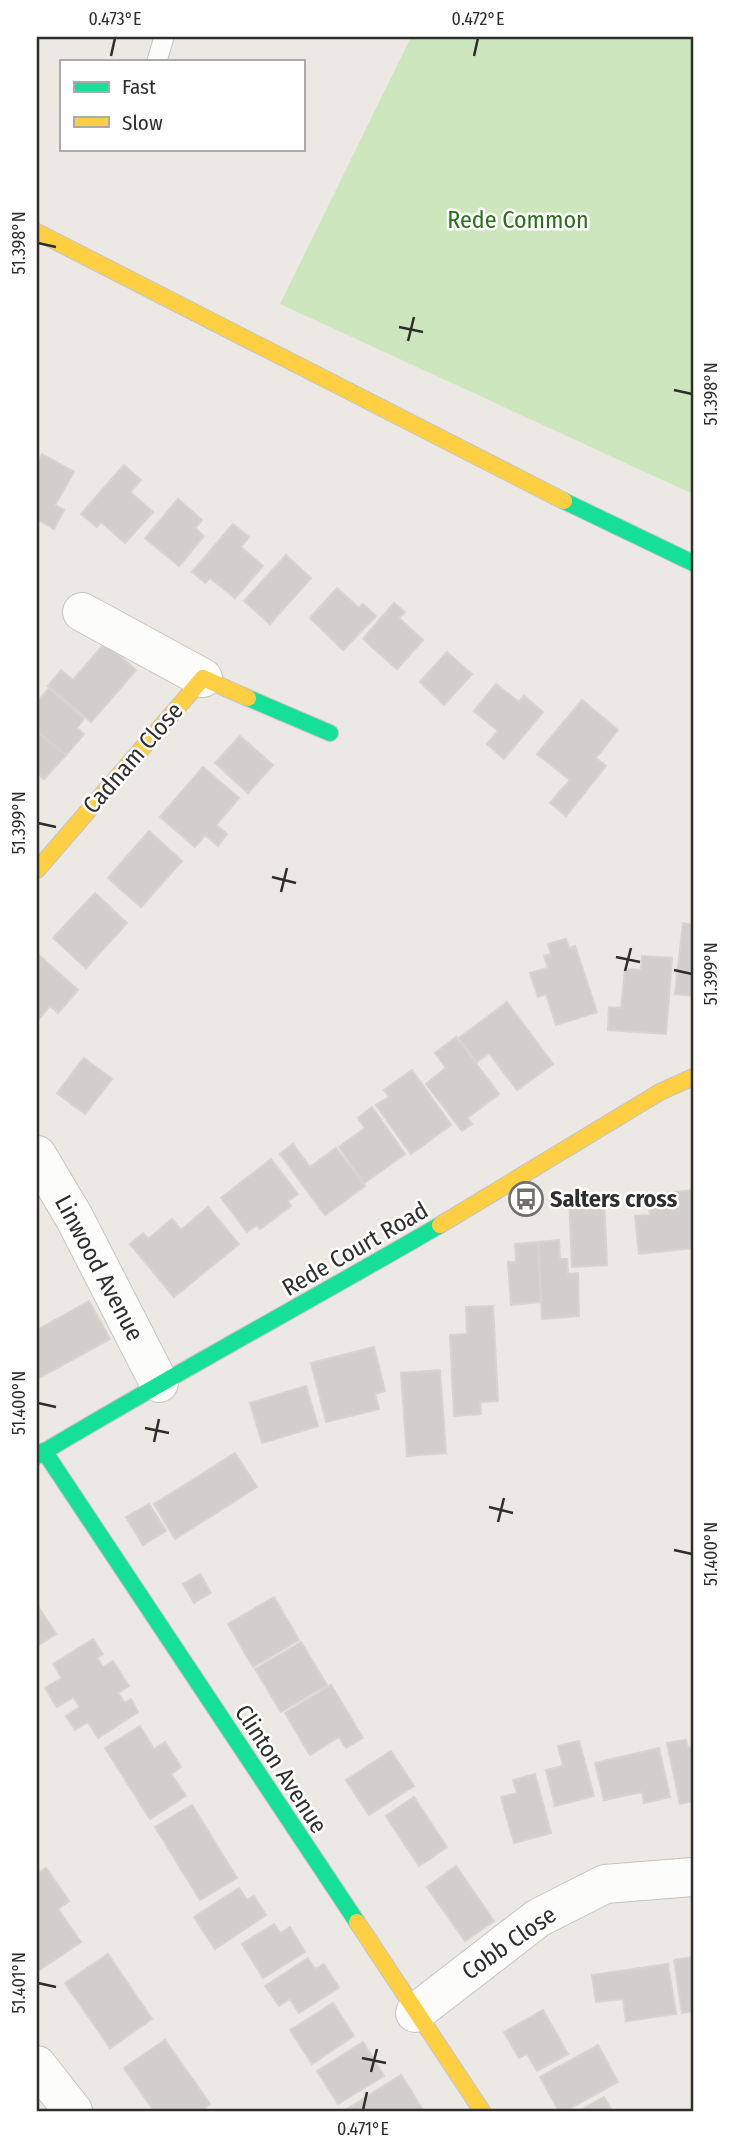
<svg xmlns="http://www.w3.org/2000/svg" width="730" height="2148" viewBox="0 0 730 2148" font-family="'Fira Sans Condensed',sans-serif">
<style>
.green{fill:#cee6be}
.building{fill:#d1cecb;stroke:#d7d4d0;stroke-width:2}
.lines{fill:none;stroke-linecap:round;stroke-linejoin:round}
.lane-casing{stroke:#c5c4c5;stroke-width:21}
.street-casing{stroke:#c5c4c5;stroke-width:40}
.fast-casing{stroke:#c5c4c5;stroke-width:18}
.slow-casing{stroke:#c5c4c5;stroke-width:18}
.lane{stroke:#fcfcfb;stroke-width:19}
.street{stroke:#fcfcfb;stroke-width:38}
.fast{stroke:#16e098;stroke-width:16}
.slow{stroke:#ffcf43;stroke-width:16}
.ticks{fill:none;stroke:#2e2e2e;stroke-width:2.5}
.labels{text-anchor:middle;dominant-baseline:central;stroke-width:5;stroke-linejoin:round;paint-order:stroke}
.park-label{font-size:24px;fill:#2c6e1b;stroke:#fff}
.street-label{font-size:24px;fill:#2e2e2e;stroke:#fff}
.poi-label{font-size:24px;font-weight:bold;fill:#2e2e2e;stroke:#fff;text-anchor:start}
.neatline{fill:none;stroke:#2e2e2e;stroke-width:2.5}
.ticks-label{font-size:18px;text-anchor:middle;fill:#2e2e2e}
</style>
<rect width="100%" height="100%" fill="#ece8e4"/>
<path class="green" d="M411 37H693V494L280 304Z"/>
<g class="building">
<path d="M42 454 74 472 55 505 64 510 54 529 37 519V464Z"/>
<path d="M124 465 141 480 130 492 153 512 125 543 101 522 97 527 81 514Z"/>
<path d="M178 499 202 520 195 528 204 536 179 566 145 538Z"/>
<path d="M233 524 249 537 241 547 263 566 235 598 210 578 205 583 192 572Z"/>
<path d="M286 555 311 578 270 624 244 601Z"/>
<path d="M337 588 359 608 363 604 376 616 343 650 310 618Z"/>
<path d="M394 603 405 612 399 618 423 640 397 669 363 639Z"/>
<path d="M105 643 136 670 91 722 48 686 61 670 73 680Z"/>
<path d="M447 652 472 674 444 705 420 682Z"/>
<path d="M496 684 519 702 524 696 543 712 504 759 487 744 498 731 474 711Z"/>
<path d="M49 688 84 719 77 728 84 734 66 755 37 732V702Z"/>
<path d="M582 700 618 730 596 758 606 766 566 816 550 803 570 780 537 754Z"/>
<path d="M37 732 66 755 44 779 37 773Z"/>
<path d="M240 736 273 765 248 793 215 763Z"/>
<path d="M203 767 239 798 216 825 227 834 218 846 205 835 195 847 160 817Z"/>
<path d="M149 831 182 861 141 907 108 878Z"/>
<path d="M95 893 127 923 86 968 53 938Z"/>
<path d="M683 923 693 925V996L675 994Z"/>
<path d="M566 939 569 948 575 946 597 1012 556 1025 546 994 538 997 530 973 548 968 544 956 551 954 548 944Z"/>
<path d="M39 955 78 990 58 1013 50 1006 37 1021V957Z"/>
<path d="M642 956 672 958 666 1034 608 1030 609 1007 621 1008 625 969 641 970Z"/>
<path d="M507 1002 553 1064 517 1090 489 1053 477 1062 459 1038Z"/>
<path d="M456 1037 499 1094 467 1118 472 1124 462 1131 426 1084 446 1068 435 1053Z"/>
<path d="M84 1058 112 1079 85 1114 57 1093Z"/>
<path d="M412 1070 451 1125 411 1154 376 1105 389 1097 384 1090Z"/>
<path d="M372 1107 405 1154 364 1183 339 1147 365 1128 358 1118Z"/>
<path d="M293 1144 310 1167 336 1148 365 1186 325 1215 280 1154Z"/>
<path d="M271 1159 298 1194 288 1201 291 1206 260 1229 257 1225 247 1232 221 1198Z"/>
<path d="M693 1190V1248L639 1254 635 1216 650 1215 648 1195Z"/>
<path d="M604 1196 607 1265 572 1267 569 1198Z"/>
<path d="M208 1207 239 1244 174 1297 130 1244 143 1233 148 1239 172 1219 181 1230Z"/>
<path d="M559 1240 560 1259H567L568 1274 578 1273 579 1316 542 1319 538 1242Z"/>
<path d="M538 1242 541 1302 511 1305 508 1262H516L515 1244Z"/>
<path d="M89 1301 110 1339 37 1379V1330Z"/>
<path d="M493 1306 498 1401 480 1402 481 1414 454 1416 450 1335 467 1334 466 1307Z"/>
<path d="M374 1347 385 1391 375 1394 379 1409 326 1422 311 1363Z"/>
<path d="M440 1370 446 1453 407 1456 401 1373Z"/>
<path d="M306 1386 318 1426 262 1443 250 1403Z"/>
<path d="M235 1453 257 1487 175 1539 154 1504Z"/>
<path d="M149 1504 166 1531 143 1545 126 1517Z"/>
<path d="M200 1574 211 1593 194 1603 183 1584Z"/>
<path d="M274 1597 299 1640 253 1667 228 1624Z"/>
<path d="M37 1605 56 1634 37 1646Z"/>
<path d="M93 1639 103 1654 97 1658 103 1667 113 1661 129 1686 118 1693 125 1703 131 1699 138 1712 98 1738 88 1722 75 1730 66 1716 80 1707 73 1697 57 1707 45 1688 62 1678 53 1664Z"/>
<path d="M301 1642 327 1685 281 1712 255 1669Z"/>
<path d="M331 1685 363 1738 346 1748 339 1737 310 1755 285 1713Z"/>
<path d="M140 1726 154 1749 165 1742 181 1767 171 1774 186 1796 150 1819 105 1748Z"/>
<path d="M686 1740 688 1748 693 1747V1801L680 1804 667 1743Z"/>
<path d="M579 1741 594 1796 555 1806 546 1770 563 1766 558 1746Z"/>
<path d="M659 1748 670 1797 644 1803 642 1792 604 1800 595 1763Z"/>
<path d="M391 1751 414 1786 369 1815 346 1780Z"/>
<path d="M535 1774 551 1833 514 1843 501 1797 517 1793 513 1780Z"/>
<path d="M414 1797 447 1847 419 1866 386 1816Z"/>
<path d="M192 1805 237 1878 200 1900 155 1827Z"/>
<path d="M456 1866 494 1921 465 1941 427 1887Z"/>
<path d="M46 1868 69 1901 58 1909 81 1942 38 1971 37 1874Z"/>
<path d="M239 1888 247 1900 254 1896 266 1915 215 1949 194 1917Z"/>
<path d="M274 1924 280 1933 290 1927 305 1952 263 1978 242 1944Z"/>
<path d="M108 1954 152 2019 110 2048 65 1983Z"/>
<path d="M693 1957V2011L682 2013 674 1960Z"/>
<path d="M308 1958 315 1969 324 1964 339 1988 299 2013 290 1999 279 2006 265 1986Z"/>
<path d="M668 1964 676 2014 626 2021 623 1999 596 2002 592 1975Z"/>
<path d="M333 2003 354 2036 312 2064 290 2030Z"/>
<path d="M543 2010 568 2054 537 2071 527 2054 519 2058 504 2032Z"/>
<path d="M165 2040 210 2104 200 2111H154L124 2068Z"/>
<path d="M363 2042 384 2076 338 2104 317 2071Z"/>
<path d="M598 2045 618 2082 565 2111H559L540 2077Z"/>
<path d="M401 2075 423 2110 345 2111H344Z"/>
<path d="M604 2097 612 2111H579Z"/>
</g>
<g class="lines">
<g class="lane-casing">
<path id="lane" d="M157 61 164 37"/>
</g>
<g class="street-casing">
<g id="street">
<path d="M82 612 203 678"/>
<path d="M37 1155 74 1217 159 1383"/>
<path d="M415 2013 538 1918 605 1884 693 1877"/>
<path d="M37 2065 73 2111"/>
</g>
</g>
<g class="fast-casing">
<g id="fast">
<path d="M564 501 693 563"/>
<path d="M248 698 330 733"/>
<path d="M44 1451 357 1922"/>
<path d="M37 1456C170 1376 306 1303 440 1225"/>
</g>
</g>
<g class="slow-casing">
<g id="slow">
<path d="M37 232 564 501"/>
<path d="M37 870 203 678 248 698"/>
<path d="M440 1225 660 1092 693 1077"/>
<path d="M357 1922 482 2111"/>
</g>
</g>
<use href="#lane" class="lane"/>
<use href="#street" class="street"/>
<use href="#fast" class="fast"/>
<use href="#slow" class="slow"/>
</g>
<path class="ticks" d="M111 56 115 38M474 56 478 38M38 243 56 247M399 327 423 332M408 341 414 317M674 390 692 394M38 823 56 827M272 877 296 883M281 892 287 868M616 957 640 962M674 970 692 974M625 971 631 948M38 1403 56 1407M145 1428 169 1433M154 1442 159 1419M489 1507 513 1513M498 1522 504 1498M674 1550 692 1554M38 1983 56 1987M362 2058 386 2063M371 2072 377 2049M363 2110 367 2092"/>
<defs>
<g id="bus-ring" transform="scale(1.75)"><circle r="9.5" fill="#fff" stroke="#706f6e" stroke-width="1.5"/><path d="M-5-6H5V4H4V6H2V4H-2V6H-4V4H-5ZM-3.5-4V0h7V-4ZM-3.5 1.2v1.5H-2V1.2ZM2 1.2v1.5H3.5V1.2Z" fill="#706f6e"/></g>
</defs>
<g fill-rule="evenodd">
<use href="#bus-ring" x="526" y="1199"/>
</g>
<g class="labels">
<g class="park-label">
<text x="518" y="220">Rede Common</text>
</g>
<g class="street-label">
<text transform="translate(133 758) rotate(-49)">Cadnam Close</text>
<text transform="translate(355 1249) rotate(-30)">Rede Court Road</text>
<text transform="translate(99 1268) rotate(62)">Linwood Avenue</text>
<text transform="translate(281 1769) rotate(57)">Clinton Avenue</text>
<text transform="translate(509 1943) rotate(-35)">Cobb Close</text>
</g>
<g class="poi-label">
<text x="550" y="1199">Salters cross</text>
</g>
</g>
<rect width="730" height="2148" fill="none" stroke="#ffffff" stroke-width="77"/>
<rect x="60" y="60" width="245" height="91" fill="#ffffff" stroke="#ababab" stroke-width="2"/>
<rect x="74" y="82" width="35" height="10" fill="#16e098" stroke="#ababab" stroke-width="2"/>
<text x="122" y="94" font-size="21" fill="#2e2e2e">Fast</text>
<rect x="74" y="117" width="35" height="10" fill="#ffcf43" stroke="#ababab" stroke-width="2"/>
<text x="122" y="130" font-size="21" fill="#2e2e2e">Slow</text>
<rect x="38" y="38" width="654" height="2072" class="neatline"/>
<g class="ticks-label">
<text x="115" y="25">0.473°E</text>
<text x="478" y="25">0.472°E</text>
<text transform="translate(19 243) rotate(-90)" y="6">51.398°N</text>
<text transform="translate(711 394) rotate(-90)" y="6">51.398°N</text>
<text transform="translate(19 823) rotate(-90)" y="6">51.399°N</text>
<text transform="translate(711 974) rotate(-90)" y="6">51.399°N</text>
<text transform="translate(19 1403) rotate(-90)" y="6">51.400°N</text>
<text transform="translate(711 1554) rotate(-90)" y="6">51.400°N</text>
<text transform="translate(19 1983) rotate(-90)" y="6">51.401°N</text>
<text x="363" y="2135">0.471°E</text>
</g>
</svg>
